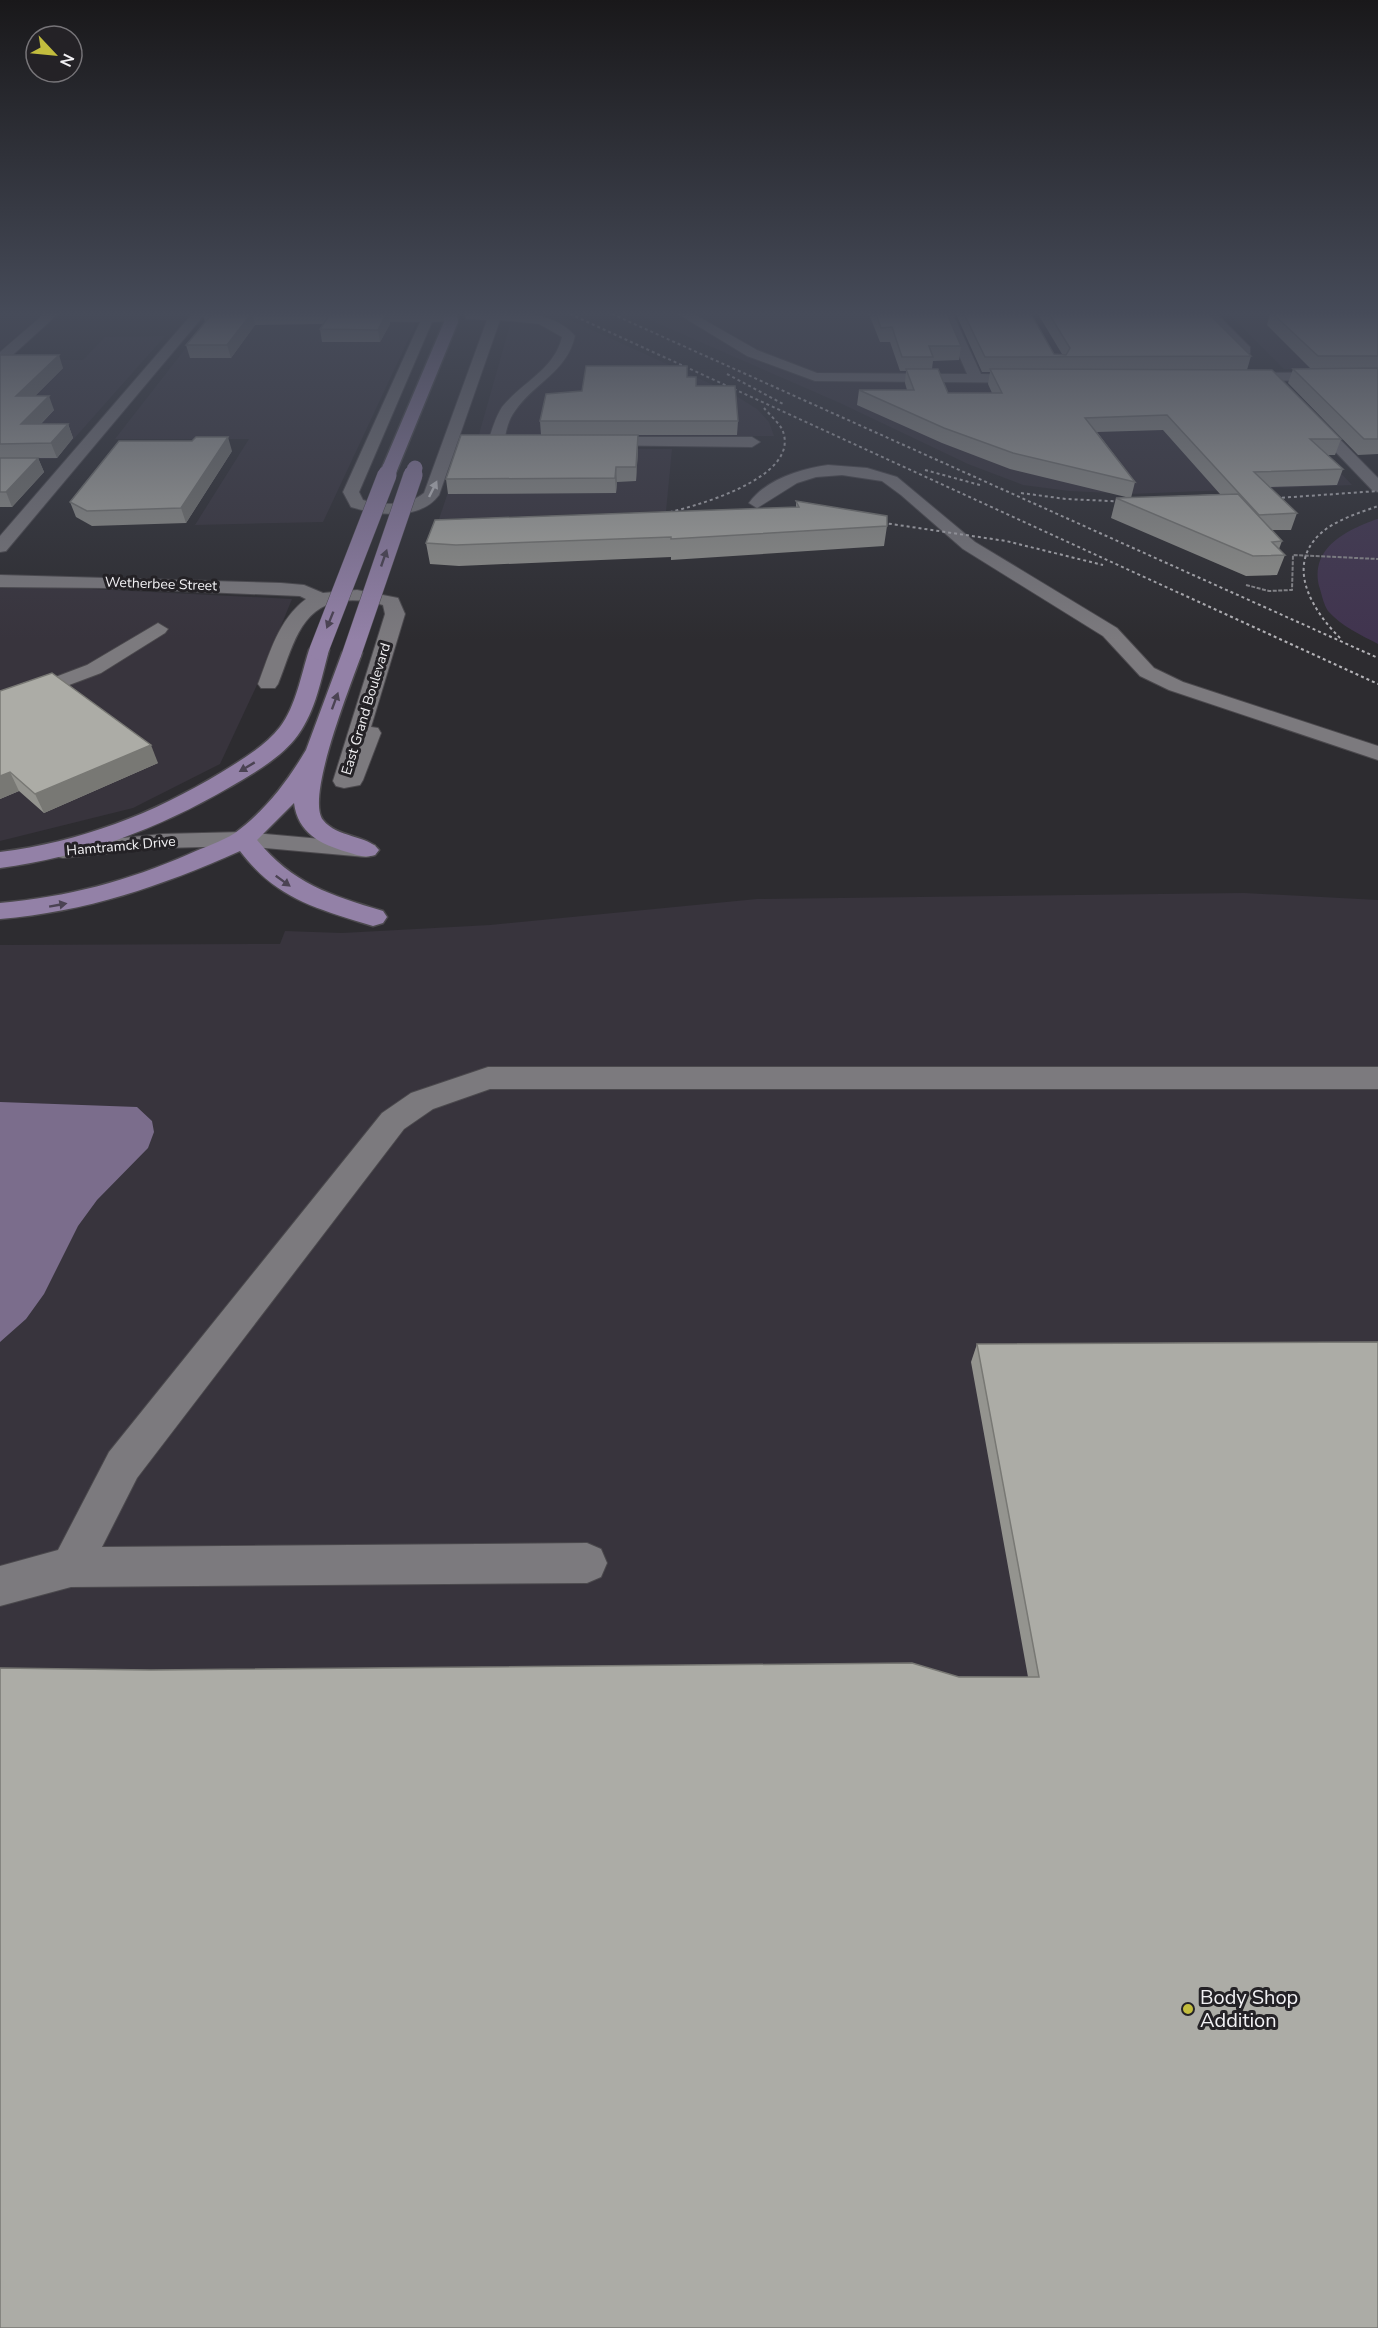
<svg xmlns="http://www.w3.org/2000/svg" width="1378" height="2328" viewBox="0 0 1378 2328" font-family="'Nunito Sans',sans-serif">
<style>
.built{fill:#38343d}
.green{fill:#41344f}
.water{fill:#7b6d8c}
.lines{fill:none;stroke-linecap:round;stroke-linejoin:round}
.minor-casing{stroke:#4b494d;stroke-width:2}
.major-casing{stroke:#4b494d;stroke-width:3}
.path{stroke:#8c8b8e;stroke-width:2;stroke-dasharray:4 1.5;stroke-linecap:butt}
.minor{fill:#7c7a7e;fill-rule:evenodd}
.major{fill:#9381a7;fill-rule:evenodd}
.rail{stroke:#b3b2b6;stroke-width:2;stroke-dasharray:3 3;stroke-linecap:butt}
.major-bridge-far1-casing{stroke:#4b494d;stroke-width:16;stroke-linecap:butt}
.major-bridge-casing{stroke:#4b494d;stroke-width:20;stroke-linecap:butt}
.major-bridge-far1{stroke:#9381a7;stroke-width:15}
.major-bridge{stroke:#9381a7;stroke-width:19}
.wall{fill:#94948f;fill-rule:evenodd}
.shaded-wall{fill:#787874}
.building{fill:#acaca6;stroke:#787874;stroke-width:1.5}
.oneway{fill:#cfced1}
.oneway2{fill:#4b4353}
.poi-dot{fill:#c3bd3e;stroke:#242226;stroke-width:2}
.labels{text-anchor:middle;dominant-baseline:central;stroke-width:6;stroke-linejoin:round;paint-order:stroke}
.far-street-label{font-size:14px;fill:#f3f2f5;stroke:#242226}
.near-poi-label{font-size:20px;fill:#f3f2f5;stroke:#242226;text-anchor:start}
</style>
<rect width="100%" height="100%" fill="#2d2c30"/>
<g class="built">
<path d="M0 314H42L0 350Z"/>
<path d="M513 314H557L733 394 757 409 769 422 774 436 478 438Z"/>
<path d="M636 314H1191L1352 485 1130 494 1069 491 1023 485 968 464 840 403Z"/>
<path d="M1229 314H1378V369H1284Z"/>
<path d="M292 321H417L323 522 195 525 249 439H115L203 326 288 325Z"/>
<path d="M165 336 56 459H0V374L10 360H83L105 337Z"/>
<path d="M463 448 672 449 666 511 439 519Z"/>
<path d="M0 587 72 588 292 599 256 687 220 764 133 808 0 841Z"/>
<path d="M1244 893 1378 900V2328H0V945L280 944 285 931 342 933 490 925 757 899Z"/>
</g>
<path class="green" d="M1377 519H1378V644C1361 635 1341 626 1328 611 1324 605 1322 596 1320 589 1308 548 1347 530 1377 519Z"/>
<path class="water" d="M0 1102 137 1107 152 1121 154 1132 148 1148 97 1200 78 1226 44 1294 26 1319 0 1342Z"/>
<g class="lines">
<g class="minor-casing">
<g id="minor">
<path d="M44 314H58L5 362 0 363V352Z"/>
<path d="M192 314H205L6 551 0 552V536Z"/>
<path d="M342 314H455L457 317 451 321 432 322 359 492 363 500C382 506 408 506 424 493L487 320 466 319 465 314C500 314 550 306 575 336 567 372 534 383 515 411 508 420 506 432 504 442L496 447 488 442C492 430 495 418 502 407 522 382 554 370 562 337L539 324 500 320 439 495C420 521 377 515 351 507L343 492 420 322 346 321 340 317Z"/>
<path d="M678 314H694L757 350 817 373 967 374 941 314H953L981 374 1032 375 1039 379 1032 383 815 381 747 356Z"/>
<path d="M1204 314H1217L1250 347V353H1240Z"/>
<path d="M1378 372V380L1235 381 1228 377 1235 373Z"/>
<path d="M1309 412 1314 413 1378 478V492L1372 490 1304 419 1302 416Z"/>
<path d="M594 437H752L760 442 752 447 589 445 586 442 589 439Z"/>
<path d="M828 465 867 468 897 477 975 542 1117 628 1154 668 1183 682 1378 746V760L1169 690 1140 676 1103 636 963 549 901 495 882 481 842 475 816 477 797 483 757 508 749 503C766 479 801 469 828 465Z"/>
<path d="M0 575 281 583 304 585 323 593 357 590 398 598 405 614 371 727 378 728 381 733 363 780 360 785 344 788 336 786 333 781 385 614 383 605C370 601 355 599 341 601 299 607 292 650 278 684L275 688H261L258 684C270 653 278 620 306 599L300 596 108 588 0 587Z"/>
<path d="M158 623 168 629 165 633 101 673 0 711V698L87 665Z"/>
<path d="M243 832 366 843 375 845 378 850 375 855 366 857 243 846 162 848 63 858 54 856 51 851 54 846 63 844 162 834Z"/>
<path d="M488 1067H1378V1089H490L433 1109 404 1129 137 1478 102 1547 587 1543 601 1549 607 1563 601 1577 587 1583 71 1587 0 1606V1566L58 1550 109 1452 382 1113 411 1093Z"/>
</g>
</g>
<g class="major-casing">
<g id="major">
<path d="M444 314H457L458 322 398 468 396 472H384L382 468 444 322Z"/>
<path d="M319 644 326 646 329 650C321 679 316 710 298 735 281 758 254 773 230 787 158 829 83 857 0 868V852C80 842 153 814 222 772 243 759 265 746 280 727 296 706 301 675 309 650L312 646Z"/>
<path d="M352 647 359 649 362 653C352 682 305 797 323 820 337 838 368 835 379 850L375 855C364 858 357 855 347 852 320 844 298 833 294 803L257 840C293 884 330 895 383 911L387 917 383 923 373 926 363 923C311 907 274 896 240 851 162 886 85 912 0 919V903C67 897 128 881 189 854 204 847 221 842 235 833 265 811 287 782 306 750L342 653 345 649Z"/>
</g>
</g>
<path class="path" d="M1246 585 1269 591 1292 590 1293 555 1378 559"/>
<use href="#minor" class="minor"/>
<use href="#major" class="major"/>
<g class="rail">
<path d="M570 314 1378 684"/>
<path d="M612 314 1378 658"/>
<path d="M727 374 785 405"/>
<path d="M925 470 980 485"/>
<path d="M1021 493 1066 499 1132 502"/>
<path d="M1264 499 1378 491"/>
<path d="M658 515C689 508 804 479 782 429 778 422 769 414 764 408"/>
<path d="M871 521 1006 541 1103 565"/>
<path d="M1340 638C1313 611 1285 567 1320 534 1335 520 1359 513 1378 506"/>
</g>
<g class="major-bridge-far1-casing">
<g id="major-bridge-far1">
<path d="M387 476 390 468"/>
<path d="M412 476 415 468"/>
</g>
</g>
<g class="major-bridge-casing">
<g id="major-bridge">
<path d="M319 650 387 475"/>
<path d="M352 653 413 475"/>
</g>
</g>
<use href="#major-bridge-far1" class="major-bridge-far1"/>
<use href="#major-bridge" class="major-bridge"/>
</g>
<g class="wall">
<path d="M203 314H389L390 324 380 342H322L320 329 323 324 255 325 231 358H190L186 345 205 322Z"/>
<path d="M869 314H947L961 346 959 360 933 361 932 369 948 393H992L988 384 990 372H982L956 314H1031L1054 354H1062L1038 314H1209L1251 356 1247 370 1341 439 1335 455H1326L1343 469 1337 485 1270 487 1297 513 1291 530H1272L1282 541 1279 549 1285 555 1277 575 1246 576 1111 518 1116 498H1130L1010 469 942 443 857 405 859 390H907L905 383 906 371H900L890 342H880ZM1163 430 1220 494 1131 498 1135 482 1097 432Z"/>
<path d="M1270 314H1378V454L1358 455 1288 383 1293 369H1311L1267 325Z"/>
<path d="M0 355 63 368 35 396 54 410 41 424H68L73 438 57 458H38L44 472 12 507H0Z"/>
<path d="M687 377 696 386 738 421 737 435H541L540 421Z"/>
<path d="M638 449 636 481 617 482 616 493 448 494 446 479Z"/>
<path d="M232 451 186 523 92 526 76 517 70 502Z"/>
<path d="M796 501 887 526 884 546 671 560V557L459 566 430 564 426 543 796 507Z"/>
<path d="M0 691 158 763 44 813 19 791 0 799Z"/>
<path d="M977 1344 1378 2328 151 1670 1028 1677 971 1362Z"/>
</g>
<g class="shaded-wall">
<path d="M251 314H253L255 325 231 358 227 345Z"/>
<path d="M386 314H389L390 324 380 342 378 330Z"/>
<path d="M59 355 63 368 21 410 16 396Z"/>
<path d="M49 396 54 410 27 438 21 424Z"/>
<path d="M68 424 73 438 57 458 51 443Z"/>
<path d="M638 435V449L636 481V467Z"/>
<path d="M228 437 232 451 186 523 181 508Z"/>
<path d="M38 458 44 472 12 507 6 492Z"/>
<path d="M616 467 617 482 616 493 615 478Z"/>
<path d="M151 745 158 763 44 813 35 794Z"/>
<path d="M10 772 19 791 0 799V776Z"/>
</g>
<g class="building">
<path d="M212 314H251L227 345H186Z"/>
<path d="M330 314H386L378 330 320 329Z"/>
<path d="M876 314H947L961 346H929L933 357H902L892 327 881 328Z"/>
<path d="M964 314H1031L1054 354 1066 355 1070 348 1049 314H1209L1251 356 985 357Z"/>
<path d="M1273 314H1378V356H1318Z"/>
<path d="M0 355H59L16 396H49L21 424H68L51 443 0 444Z"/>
<path d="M586 366H687V377H696V386H735L738 421H540L546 394 582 391Z"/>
<path d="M1378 368V439H1364L1293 369Z"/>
<path d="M906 369H938L948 393H1002L990 369 1272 370 1341 439H1310L1343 469 1254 472 1297 513 1259 515 1167 415 1085 418 1135 482 1013 453 944 428 859 390H914Z"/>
<path d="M461 435H638L636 467H616L615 478 446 479Z"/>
<path d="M196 437H228L181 508 87 511 70 502 119 441H192Z"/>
<path d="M0 458H38L6 492H0Z"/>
<path d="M1238 494 1282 541 1272 542 1285 555 1253 556 1116 498Z"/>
<path d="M796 501 887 516V526L671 539V537L456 545 426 543 435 520 799 507Z"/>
<path d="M52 673 151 745 35 794 10 772 0 776V691Z"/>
<path d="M1378 1342V2328H0V1668L151 1670 912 1663 959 1677H1039L977 1344Z"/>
</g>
<defs><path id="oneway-solid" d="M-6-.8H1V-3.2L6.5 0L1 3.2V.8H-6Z" transform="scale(1.5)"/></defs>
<use class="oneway" href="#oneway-solid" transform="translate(433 489) rotate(-64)"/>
<g class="oneway2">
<use href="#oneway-solid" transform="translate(384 558) rotate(-71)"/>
<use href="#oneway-solid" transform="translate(330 620) rotate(112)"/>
<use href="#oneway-solid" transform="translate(335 701) rotate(-70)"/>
<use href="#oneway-solid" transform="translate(247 767) rotate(149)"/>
<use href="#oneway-solid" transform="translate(283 881) rotate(36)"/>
<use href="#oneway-solid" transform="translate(58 905) rotate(-10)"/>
</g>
<linearGradient id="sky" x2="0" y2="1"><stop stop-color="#19181a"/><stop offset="0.49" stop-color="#464b59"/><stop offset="1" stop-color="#464b59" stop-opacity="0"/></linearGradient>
<rect width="1378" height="640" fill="url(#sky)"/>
<circle class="poi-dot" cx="1188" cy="2009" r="6"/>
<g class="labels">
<g class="far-street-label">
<text transform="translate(161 584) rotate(2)">Wetherbee Street</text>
<text transform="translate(366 709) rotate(-73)">East Grand Boulevard</text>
<text transform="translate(121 846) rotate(-5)">Hamtramck Drive</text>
</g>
<g class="near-poi-label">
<text x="1200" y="1997">Body Shop<tspan x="1200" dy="23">Addition</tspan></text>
</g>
</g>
<g transform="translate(54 54) rotate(116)"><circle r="28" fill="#242226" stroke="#777579" stroke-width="1.5"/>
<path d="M0-4.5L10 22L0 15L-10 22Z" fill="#c3bd3e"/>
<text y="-9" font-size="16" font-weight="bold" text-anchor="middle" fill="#f3f2f5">N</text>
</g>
</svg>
